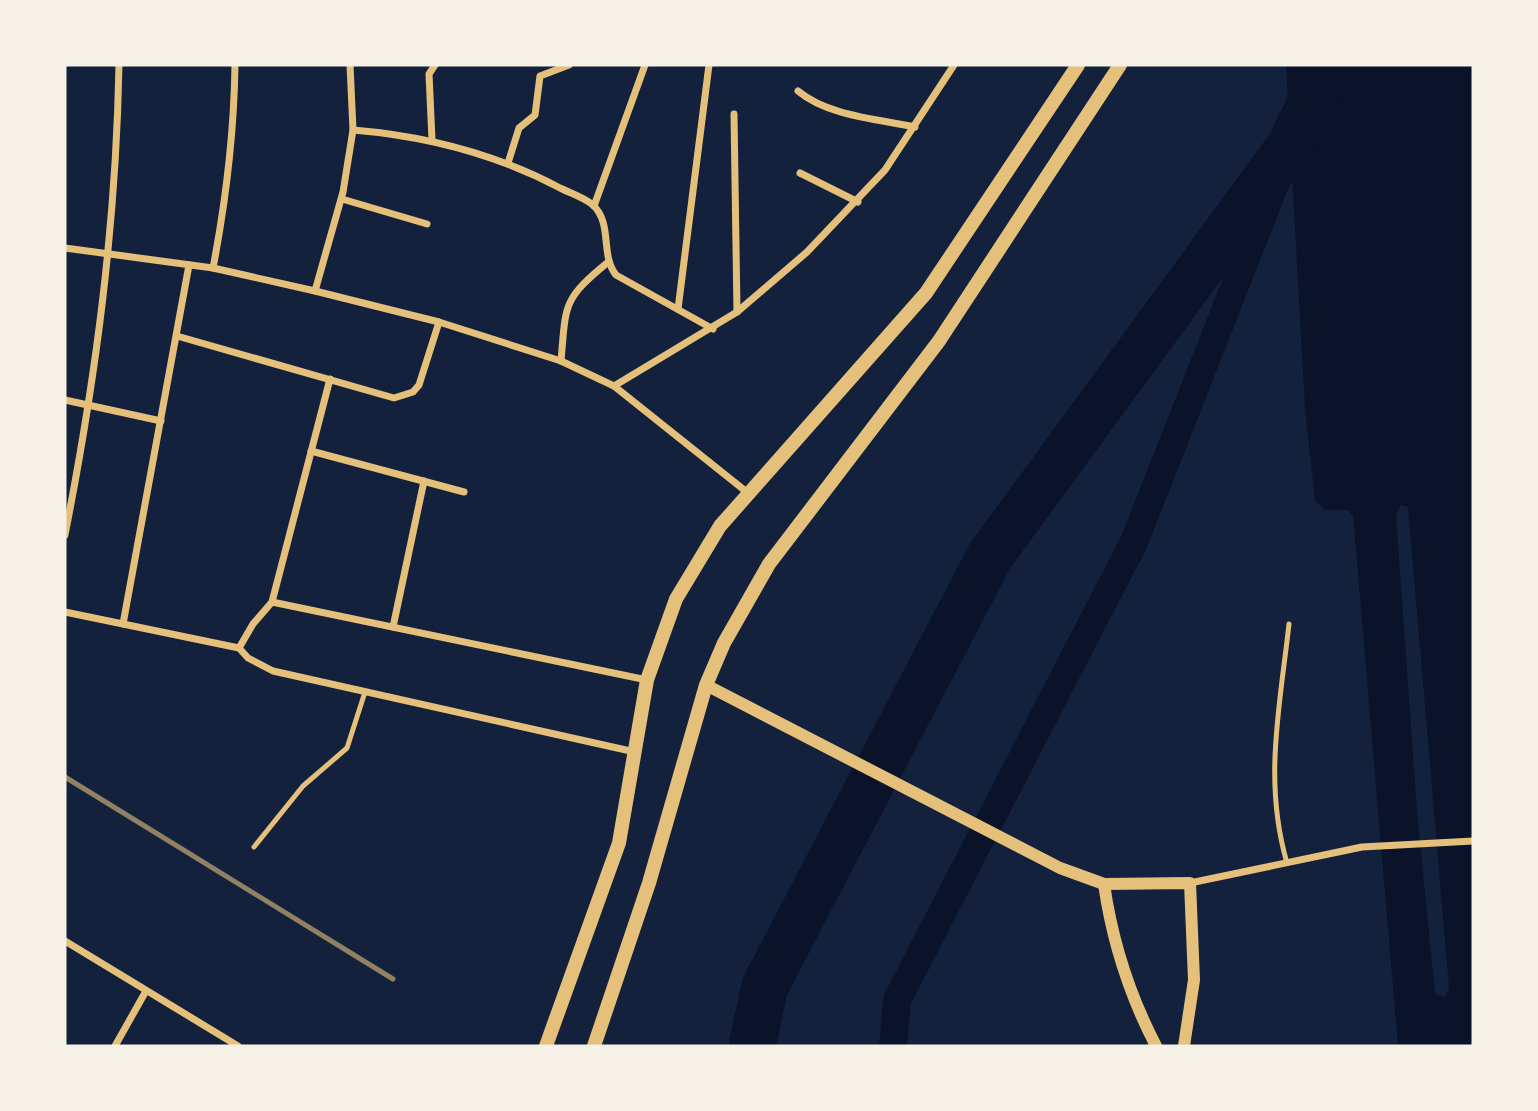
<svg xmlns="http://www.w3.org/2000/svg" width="1538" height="1111" viewBox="0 0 1538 1111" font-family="Rubik,sans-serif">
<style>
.water{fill:#0b132b;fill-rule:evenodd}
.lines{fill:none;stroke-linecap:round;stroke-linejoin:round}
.canal{stroke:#0b132b;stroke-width:28}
.river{stroke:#0b132b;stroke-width:47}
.service{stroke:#e5c07b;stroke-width:5}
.minor{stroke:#e5c07b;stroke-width:7}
.tertiary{stroke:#e5c07b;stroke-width:12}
.secondary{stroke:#e5c07b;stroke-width:14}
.rail{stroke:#918062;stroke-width:5}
</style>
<rect width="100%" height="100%" fill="#14213d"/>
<path class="water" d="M1286 65H1473V1046H1398L1353 515 1347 510H1325L1315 500 1305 409ZM1401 505 1408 507 1449 988 1445 997 1435 994 1417 811 1396 515Z"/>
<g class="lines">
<path class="canal" d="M893 1046 897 1000 1134 542 1290 146"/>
<path class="river" d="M752 1046 765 986 990 556 1290 146 1329 65"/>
<g class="service">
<path d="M254 847 303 786 347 748 365 692"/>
<path d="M1287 863C1263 781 1280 706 1289 624"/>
</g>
<g class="minor">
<path d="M798 91C828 116 877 119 915 127"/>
<path d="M734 114 737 312"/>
<path d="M353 130C426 136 494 153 560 188 570 193 585 198 593 205 613 224 600 255 616 275L713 329"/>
<path d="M432 140 429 74 435 65"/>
<path d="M508 163 519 128 535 115 540 76 569 65"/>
<path d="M800 173 858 202"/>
<path d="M342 199 427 224"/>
<path d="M594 206 645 65"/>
<path d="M65 248 213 268 315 291 439 322 561 361 614 386 748 493"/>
<path d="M213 268C226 200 234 134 235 65"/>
<path d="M315 291 343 192 353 130 350 65"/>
<path d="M678 309 709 65"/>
<path d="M177 336 394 398 413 392 419 385 439 322"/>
<path d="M561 361C566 305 562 300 607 263"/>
<path d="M614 386 737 312 807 252 885 170 954 65"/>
<path d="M65 400 161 421"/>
<path d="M311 451 464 492"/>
<path d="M65 535C96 377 116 225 119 65"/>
<path d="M272 602 647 680"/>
<path d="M65 612 239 648 248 658 273 671 635 752"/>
<path d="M123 624 189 265"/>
<path d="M393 627 424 481"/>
<path d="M239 648 253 624 272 602 330 379"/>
<path d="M1190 883 1362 847 1473 841"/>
<path d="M65 941 238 1046"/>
<path d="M115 1046 146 991"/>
</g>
<g class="tertiary">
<path d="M706 685 1060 868 1104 884 1190 883 1194 980 1184 1046"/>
<path d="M1104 884C1112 940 1130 996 1156 1046"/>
</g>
<g class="secondary">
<path d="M546 1046 619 843 647 680 676 599 720 526 926 293 1078 65"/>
<path d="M594 1046 649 883 706 685 724 643 769 564 939 341 1120 65"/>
</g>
<path class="rail" d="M65 777 393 979"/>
</g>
<rect width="1538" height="1111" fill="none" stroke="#f6f1e7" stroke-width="133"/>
</svg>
